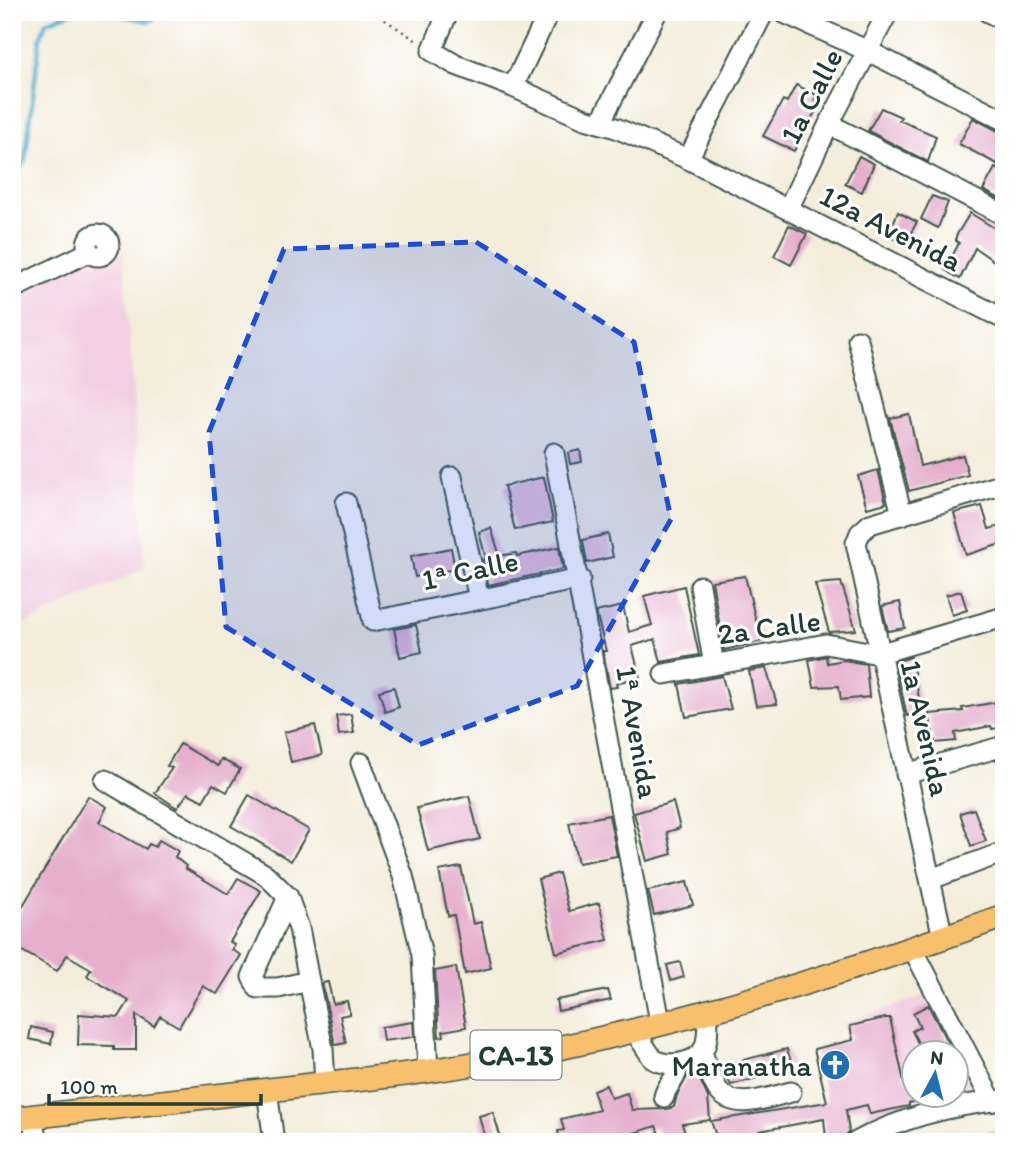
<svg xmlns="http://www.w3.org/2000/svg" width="1016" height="1154" viewBox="0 0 1016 1154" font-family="Itim,sans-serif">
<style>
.built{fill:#f2cfe1}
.green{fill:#99c471;stroke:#5c8052;stroke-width:2}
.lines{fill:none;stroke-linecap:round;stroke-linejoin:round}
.stream{stroke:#4eadcc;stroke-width:4.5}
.building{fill:#e5aecd}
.minor-casing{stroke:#3f574d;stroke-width:23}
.major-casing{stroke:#3f574d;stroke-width:26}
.path{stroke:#3f574d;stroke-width:2.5;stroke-dasharray:2 5;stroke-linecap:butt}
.minor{stroke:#fff;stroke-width:19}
.major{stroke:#f8bf6c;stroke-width:23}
.marked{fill:#1d4ed8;fill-opacity:0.2;stroke:#1d4ed8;stroke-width:5;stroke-dasharray:14 9;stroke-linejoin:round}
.labels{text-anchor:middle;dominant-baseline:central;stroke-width:6;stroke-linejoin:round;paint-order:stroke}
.shield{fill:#fff;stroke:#627771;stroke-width:2}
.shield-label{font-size:28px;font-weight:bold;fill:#1f3d34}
.street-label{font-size:30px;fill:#1f3d34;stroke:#fff}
.poi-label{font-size:30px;fill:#1f3d34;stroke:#fff;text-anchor:end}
</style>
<rect width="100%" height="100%" fill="#fff"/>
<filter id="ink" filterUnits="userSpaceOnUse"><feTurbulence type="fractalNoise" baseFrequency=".0143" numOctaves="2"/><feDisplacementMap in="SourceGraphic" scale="14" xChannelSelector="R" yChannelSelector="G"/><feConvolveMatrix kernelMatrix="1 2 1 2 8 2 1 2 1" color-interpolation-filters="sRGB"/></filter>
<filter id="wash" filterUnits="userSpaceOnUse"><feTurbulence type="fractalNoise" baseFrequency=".00686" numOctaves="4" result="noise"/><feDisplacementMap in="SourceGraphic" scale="28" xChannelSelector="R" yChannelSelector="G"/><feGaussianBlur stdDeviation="1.57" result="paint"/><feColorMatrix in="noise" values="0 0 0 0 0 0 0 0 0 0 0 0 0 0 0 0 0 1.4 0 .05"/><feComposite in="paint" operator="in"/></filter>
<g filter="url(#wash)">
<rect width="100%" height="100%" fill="#f3edda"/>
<g class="built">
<path d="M122 231 145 568 12 630V286Z"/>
<path d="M926 995 956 1052H914V1094H956L957 1053 978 1094 868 1121 843 1024Z"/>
</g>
<path class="green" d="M1004 1129V1142H958Z"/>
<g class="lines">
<g class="stream">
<path d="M99 12 149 21 166 12"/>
<path d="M12 183 25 160 40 39 46 22 73 12"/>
</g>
</g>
<g id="blocks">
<g class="building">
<path d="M796 85 817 95 814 100 820 103 794 151 763 136 783 100 787 102Z"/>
<path d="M881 108 901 117 899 120 936 136 928 162 868 131Z"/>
<path d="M973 118 1004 134V147L997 164 959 144Z"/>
<path d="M859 156 874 164 862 192 845 184Z"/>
<path d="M995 168 1004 172 1002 200 983 190Z"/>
<path d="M932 196 948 202 938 228 921 219Z"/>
<path d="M898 212 917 222 904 245 888 235Z"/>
<path d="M970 213 1004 234V241L994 261 975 248 960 279 945 270 959 243 956 241V236Z"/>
<path d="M789 225 807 234 791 265 774 256Z"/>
<path d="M909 414 920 466 963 455 968 475 909 491 890 418Z"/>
<path d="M580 450 582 462 570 464 568 453Z"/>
<path d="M878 470 886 503 867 508 858 476Z"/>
<path d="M544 477 553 522 515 530 504 486Z"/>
<path d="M982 506 989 529 1004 525V543L966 555 954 513Z"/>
<path d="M491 528 500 556 516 553 517 556 559 547 563 569 488 585 483 560 486 559 479 532Z"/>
<path d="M608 534 613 557 587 563 583 540Z"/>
<path d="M451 548 455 569 415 577 411 556Z"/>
<path d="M745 576 756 621H758L763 641 724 650 712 581Z"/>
<path d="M841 582 856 630 829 632 815 584Z"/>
<path d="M684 586 699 655 661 662 655 639 632 646 640 677 616 683 617 687 610 688 603 651H606L596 612 623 606 629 632 652 625 644 596Z"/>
<path d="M961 591 967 610 952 615 946 595Z"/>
<path d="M900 602 905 628 888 631 882 606Z"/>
<path d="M416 625 422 652 400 657 394 629Z"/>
<path d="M826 656 827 663 844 660 866 664 869 697 841 700 839 686 814 687 809 660Z"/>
<path d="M911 657 922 713 907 716 895 662Z"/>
<path d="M766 668 777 704 756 706 749 671Z"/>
<path d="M722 676 731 709 686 717 679 684Z"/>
<path d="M394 687 399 707 385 712 379 691Z"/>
<path d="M1004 701V727L992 729 991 726 955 733 956 741 935 743 929 714 963 711 962 708Z"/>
<path d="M351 714 354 733 339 735 336 716Z"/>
<path d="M315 725 322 755 291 762 284 732Z"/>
<path d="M180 744 218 766 221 759 240 769 227 792 213 784 203 801 188 793 177 808 155 793 172 768 167 766Z"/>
<path d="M249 795 309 830 291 861 231 826Z"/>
<path d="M88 796 107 807 99 822 146 849 149 844 155 847 159 840 178 851 175 857 186 866 185 868 228 894 238 878 261 891 230 942 235 945 232 950 241 955 217 994 203 986 179 1027 160 1016 154 1026 136 1015V1050H114V1046L78 1045 79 1014 119 1017 129 1001 87 976 91 969 67 955 57 971 12 945V924Z"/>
<path d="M469 796 480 839 428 851 417 808Z"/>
<path d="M673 802 680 828 667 832 672 854 647 861 634 813Z"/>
<path d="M974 809 986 841 971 846 960 813Z"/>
<path d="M609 815 617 856 578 863 569 823Z"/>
<path d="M461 867 473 924 481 922 491 968 465 974 454 915 448 916 439 871Z"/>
<path d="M559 873 569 911 599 903 608 940 556 953 538 879Z"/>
<path d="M687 882 693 905 654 915 648 891Z"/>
<path d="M680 962 684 977 671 981 667 965Z"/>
<path d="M456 967 466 1027 443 1031 444 1036 439 1037 435 971Z"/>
<path d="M328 982 333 1004 347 1001 350 1014 340 1016 346 1043 335 1045 322 983Z"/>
<path d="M608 990 611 1000 558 1011 556 1000Z"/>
<path d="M928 1005 953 1053H923L912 1031 920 1027 913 1013Z"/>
<path d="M885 1018H890L904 1082 914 1080V1102L909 1103V1106L870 1114 867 1105 846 1110 849 1132 845 1136 826 1138 824 1119 759 1131 761 1142H718L711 1121 827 1102 814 1049 853 1040 850 1026Z"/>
<path d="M413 1022 414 1037 383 1041 381 1027Z"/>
<path d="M31 1027 53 1032 51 1044 29 1039Z"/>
<path d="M787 1049 793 1068 731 1085 720 1066Z"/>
<path d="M696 1071 708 1097 710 1120 682 1124 688 1142H662L656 1126 605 1142H560L558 1131 564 1130 561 1119 599 1110 593 1090 606 1085 611 1098 627 1093 632 1110 667 1109 674 1107 677 1095 689 1073Z"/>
<path d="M493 1112 502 1142H486L479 1116Z"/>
</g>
</g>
</g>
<g filter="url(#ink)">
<use href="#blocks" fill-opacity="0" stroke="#3f574d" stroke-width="2"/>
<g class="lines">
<g class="minor-casing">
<g id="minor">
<path d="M448 12 432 51 456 65 513 87 585 119 616 128 688 159 1004 319"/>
<path d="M782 12 868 51 1004 120"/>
<path d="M988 12 1004 20"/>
<path d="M513 87 549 12"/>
<path d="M600 123 657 12"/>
<path d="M829 124 1004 215"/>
<path d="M688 159 764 12"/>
<path d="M788 209 829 124 888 12"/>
<circle cx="98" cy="245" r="11"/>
<path d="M12 289 89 252"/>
<path d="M858 340 902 515"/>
<path d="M554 453 660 1022"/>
<path d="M452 477 479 599"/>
<path d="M346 503 373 621 580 579"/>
<path d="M700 586 714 665"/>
<path d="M664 674 826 644 878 654 1004 617"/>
<path d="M361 763 403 876 422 955 428 1071"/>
<path d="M906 774 1004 746"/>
<path d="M105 780 266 875 288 897 299 928 309 981 323 1049 325 1083"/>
<path d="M931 879 1004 852"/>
<path d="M288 897 252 977 258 988H278L309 981"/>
<path d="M943 938 856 543 860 533 870 524 1004 484"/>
<path d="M913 949 992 1101"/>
<path d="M634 1030 653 1059C662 1064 670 1065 680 1063 712 1057 707 1037 708 1010"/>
<path d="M702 1054C708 1065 711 1080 718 1090 734 1112 769 1097 791 1092"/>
<path d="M267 1090 274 1142"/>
<path d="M664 1097C666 1085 674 1083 677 1071L673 1065"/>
<path d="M33 1117 36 1142"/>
<path d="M856 1142C900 1118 953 1105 1003 1100"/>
</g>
</g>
<g class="major-casing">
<path id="major" d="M12 1119C103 1108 194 1098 286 1088 333 1082 381 1078 428 1071 625 1043 817 983 1004 916"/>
</g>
<path class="path" d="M373 12 417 41"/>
<use href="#minor" class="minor"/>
<use href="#major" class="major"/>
</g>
</g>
<path class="marked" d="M476 242 634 342 671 519 577 686 418 745 226 627 209 432 284 249Z"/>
<defs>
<g id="church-disc" transform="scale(1.575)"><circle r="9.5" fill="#1f6fb2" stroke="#fff"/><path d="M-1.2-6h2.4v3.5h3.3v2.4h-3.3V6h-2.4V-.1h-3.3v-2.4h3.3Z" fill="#fff"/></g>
</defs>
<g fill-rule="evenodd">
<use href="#church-disc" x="835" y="1065"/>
</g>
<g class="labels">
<rect class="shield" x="470.5" y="1030.5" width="91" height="49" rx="5"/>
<g class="shield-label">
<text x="516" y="1055">CA-13</text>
</g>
<g class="street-label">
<text transform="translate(811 96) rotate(-63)">1a Calle</text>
<text transform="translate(891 228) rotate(27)">12a Avenida</text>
<text transform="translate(470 570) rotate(-12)">1ª Calle</text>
<text transform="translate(769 627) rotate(-8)">2a Calle</text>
<text transform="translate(926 728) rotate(77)">1a Avenida</text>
<text transform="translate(638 732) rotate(80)">1ª Avenida</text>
</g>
<g class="poi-label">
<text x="812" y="1065">Maranatha</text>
</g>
</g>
<rect width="1016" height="1154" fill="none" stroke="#fff" stroke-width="42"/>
<g transform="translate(935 1074) rotate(7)"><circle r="33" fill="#ffffff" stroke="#a5b1ae" stroke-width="2"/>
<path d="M0-5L12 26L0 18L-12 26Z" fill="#1f6fb2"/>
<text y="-10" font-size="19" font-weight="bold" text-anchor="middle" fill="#1f3d34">N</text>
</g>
<path d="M49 1094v10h212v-10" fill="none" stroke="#1f3d34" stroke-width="3.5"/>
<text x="60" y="1094" font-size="21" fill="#1f3d34" stroke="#ffffff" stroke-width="5" paint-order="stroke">100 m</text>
</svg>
